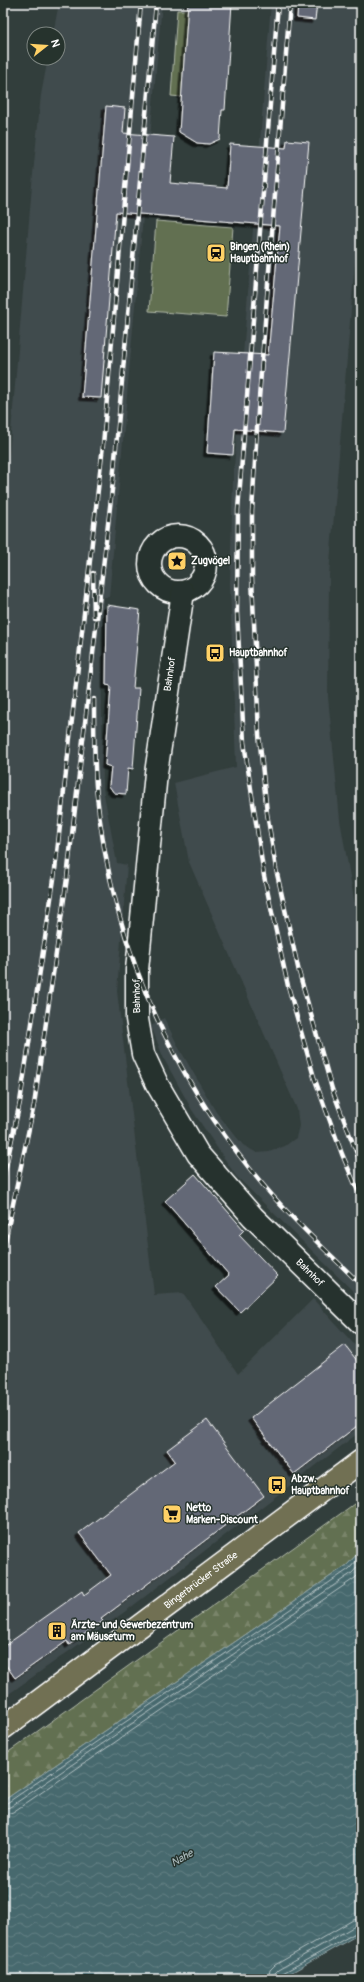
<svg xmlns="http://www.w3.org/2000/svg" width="364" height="1982" viewBox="0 0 364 1982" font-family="Pangolin,sans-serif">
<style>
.built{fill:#414b4d}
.grass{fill:#627051;stroke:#b0b8a8}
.forest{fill:url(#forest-firs);stroke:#b0b8a8}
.water{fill:url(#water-waves);stroke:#91a5a8}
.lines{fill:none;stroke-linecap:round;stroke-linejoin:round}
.shore{stroke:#b5c3c5;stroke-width:1}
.building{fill:#636876;stroke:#fff;filter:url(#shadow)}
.minor-casing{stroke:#fff;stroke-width:25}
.major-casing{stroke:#fff;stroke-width:25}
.minor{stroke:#26332d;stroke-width:22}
.major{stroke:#716f52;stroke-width:22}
.rail-casing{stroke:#fff;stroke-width:4.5}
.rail{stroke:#26332d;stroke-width:3;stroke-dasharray:9;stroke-linecap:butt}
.labels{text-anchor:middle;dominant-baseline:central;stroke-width:3;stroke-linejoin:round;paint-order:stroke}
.poi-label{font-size:10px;font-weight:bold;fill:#fff;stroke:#26332d;text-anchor:start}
.street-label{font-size:10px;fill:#fff;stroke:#26332d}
.water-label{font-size:11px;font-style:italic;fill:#acbcbe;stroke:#26332d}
</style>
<defs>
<pattern id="forest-firs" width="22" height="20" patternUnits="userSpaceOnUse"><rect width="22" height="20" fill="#627051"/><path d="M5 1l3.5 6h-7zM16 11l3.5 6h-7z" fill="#7a856b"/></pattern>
<pattern id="water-waves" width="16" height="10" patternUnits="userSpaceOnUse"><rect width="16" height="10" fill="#47696e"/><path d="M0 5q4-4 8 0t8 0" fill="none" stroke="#638084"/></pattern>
<filter id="shadow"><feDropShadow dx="-3.5" dy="3.5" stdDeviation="0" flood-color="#0009"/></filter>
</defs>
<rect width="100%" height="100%" fill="#323e3c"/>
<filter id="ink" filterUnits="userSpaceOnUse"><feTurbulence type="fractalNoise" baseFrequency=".025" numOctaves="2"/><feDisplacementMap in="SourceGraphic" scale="8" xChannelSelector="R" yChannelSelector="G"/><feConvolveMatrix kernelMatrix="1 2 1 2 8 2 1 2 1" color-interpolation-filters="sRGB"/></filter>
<g filter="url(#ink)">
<g class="built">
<path d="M59 3H162L109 597H104L101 639 103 789 117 863 127 865 117 991 154 1295 183 1293 238 1374 313 1299 361 1352V1431L130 1608 3 1698V526L33 174 41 95 48 58H58V34H53Z"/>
<path d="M271 3H361V189L329 575 328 697 340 820 361 939V1299L236 1176 192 1110 164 1059 151 1026 164 1018 179 1048 216 1112 243 1145 257 1153 269 1152 285 1146 296 1138 299 1126 297 1109 189 862 174 783 236 767 230 584 233 481Z"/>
</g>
<g class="grass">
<path d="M177 10H188L182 97 171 96Z"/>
<path d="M156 221 233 227 226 317 149 311Z"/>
</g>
<path class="forest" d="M361 1499V1550L347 1565 3 1801V1756Z"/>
<path class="water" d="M361 1550V1933L280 1979H3V1801L347 1565Z"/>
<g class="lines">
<g class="shore">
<path d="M3 1804 7 1803 349 1569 361 1556"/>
<path d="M3 1809 10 1807 352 1573 361 1563"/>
<path d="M3 1815 13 1812 355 1578 361 1572"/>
<path d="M268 1979 270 1970 275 1965 353 1920 361 1918"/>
<path d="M274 1979V1974L278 1970 355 1926 361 1925"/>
<path d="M279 1979 281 1974 361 1930"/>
</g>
</g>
<g class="building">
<path d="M188 3H232L225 110H222L220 139 209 144 197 143 179 132Z"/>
<path d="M298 3H317L315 20 297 18Z"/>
<path d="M106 106 125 108 123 133 174 137 170 183 227 188 230 144 286 148 287 140 309 142 283 433 235 429 233 455 207 453 214 352 268 355 280 226 116 212 101 398 82 397Z"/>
<path d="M107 605 140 610 133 688H139L133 769 128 768 126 794 114 793 109 786 111 767 105 765 111 686 106 685Z"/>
<path d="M195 1174 244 1230 239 1235 278 1276 240 1312 216 1287 229 1275 165 1201Z"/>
<path d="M345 1345 361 1366V1423L294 1474 251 1418Z"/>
<path d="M207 1420 264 1496 101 1619 103 1621 69 1645 67 1641 15 1678 3 1661V1647L82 1591 84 1595 111 1575 79 1533 175 1461 167 1450Z"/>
</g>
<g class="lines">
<g class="minor-casing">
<g id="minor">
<circle cx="178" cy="564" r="28"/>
<path id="s1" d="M183 592 156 773 137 970V1019L143 1054 157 1084 198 1154 253 1217 361 1323"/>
</g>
</g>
<g class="major-casing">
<g id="major">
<path id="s2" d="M3 1728 361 1461"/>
</g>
</g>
<use href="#minor" class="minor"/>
<use href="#major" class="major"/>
<g class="rail-casing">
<g id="rail">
<path d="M278 3 238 510 237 612 244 742 264 876 288 986 314 1077 342 1154 361 1198"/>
<path d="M290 3 258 411 252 512V578L259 734 267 813 276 869 299 972 332 1089 361 1164"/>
<path d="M93 573 94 617"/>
<path d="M94 699C94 728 94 757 96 786 109 931 163 1062 254 1174 286 1214 325 1249 361 1285"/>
<path d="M3 1180 20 1102 54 879 103 445 141 3"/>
<path d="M3 1251 34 1105 67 878 113 481 156 3"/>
</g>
</g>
<use href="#rail" class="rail"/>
</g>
</g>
<defs>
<g id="station-square" transform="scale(1)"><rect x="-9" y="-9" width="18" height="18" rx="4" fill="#ffd166" stroke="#26332d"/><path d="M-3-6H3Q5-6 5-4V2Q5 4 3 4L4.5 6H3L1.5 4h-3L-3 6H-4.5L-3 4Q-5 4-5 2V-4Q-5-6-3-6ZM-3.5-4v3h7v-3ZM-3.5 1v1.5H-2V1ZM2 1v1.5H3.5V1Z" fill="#111"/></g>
<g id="sight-square" transform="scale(1)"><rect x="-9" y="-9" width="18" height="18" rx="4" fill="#ffd166" stroke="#26332d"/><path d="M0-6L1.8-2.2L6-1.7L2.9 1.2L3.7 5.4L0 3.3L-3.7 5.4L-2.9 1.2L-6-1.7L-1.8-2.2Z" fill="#111"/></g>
<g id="bus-square" transform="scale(1)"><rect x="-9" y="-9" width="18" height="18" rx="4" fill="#ffd166" stroke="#26332d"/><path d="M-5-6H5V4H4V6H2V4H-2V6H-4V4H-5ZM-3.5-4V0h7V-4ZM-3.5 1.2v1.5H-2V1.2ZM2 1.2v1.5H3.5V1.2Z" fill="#111"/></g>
<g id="supermarket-square" transform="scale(1)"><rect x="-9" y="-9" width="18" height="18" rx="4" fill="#ffd166" stroke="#26332d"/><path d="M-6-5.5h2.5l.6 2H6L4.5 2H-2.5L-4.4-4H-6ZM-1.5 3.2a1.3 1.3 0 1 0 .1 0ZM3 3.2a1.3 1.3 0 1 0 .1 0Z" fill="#111"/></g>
<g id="building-square" transform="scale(1)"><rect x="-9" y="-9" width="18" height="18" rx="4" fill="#ffd166" stroke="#26332d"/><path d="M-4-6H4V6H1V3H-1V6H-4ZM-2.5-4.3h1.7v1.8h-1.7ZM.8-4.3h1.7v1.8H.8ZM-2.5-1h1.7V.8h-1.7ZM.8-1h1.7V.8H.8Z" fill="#111"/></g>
</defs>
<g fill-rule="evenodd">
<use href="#station-square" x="216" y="253"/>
<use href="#sight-square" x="177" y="561"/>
<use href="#bus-square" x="215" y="653"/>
<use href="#bus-square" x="277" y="1485"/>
<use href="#supermarket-square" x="172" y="1514"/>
<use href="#building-square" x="57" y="1631"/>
</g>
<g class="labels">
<g class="poi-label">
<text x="230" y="247">Bingen (Rhein)<tspan x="230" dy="12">Hauptbahnhof</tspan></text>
<text x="191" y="561">Zugvögel</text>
<text x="229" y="653">Hauptbahnhof</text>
<text x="291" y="1479">Abzw.<tspan x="291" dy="12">Hauptbahnhof</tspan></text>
<text x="186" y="1508">Netto<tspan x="186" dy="12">Marken-Discount</tspan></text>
<text x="71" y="1625">Ärzte- und Gewerbezentrum<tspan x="71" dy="12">am Mäuseturm</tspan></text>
</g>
<g class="street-label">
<text transform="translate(170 674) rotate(-82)">Bahnhof</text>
<text transform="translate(137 996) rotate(-91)">Bahnhof</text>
<text stroke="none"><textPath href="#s1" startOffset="743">Bahnhof</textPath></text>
<text stroke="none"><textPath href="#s2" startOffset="247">Bingerbrücker Straße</textPath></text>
</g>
<g class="water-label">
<text transform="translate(182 1858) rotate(-29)">Nahe</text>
</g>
</g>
<rect width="364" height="1982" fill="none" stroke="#26332d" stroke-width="16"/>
<rect x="8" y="8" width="348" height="1966" fill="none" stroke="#fff" stroke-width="1.5" filter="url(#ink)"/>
<g transform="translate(46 46) rotate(73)"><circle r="19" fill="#26332d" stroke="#7d8581"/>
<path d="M0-3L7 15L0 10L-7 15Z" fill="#ffd166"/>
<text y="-6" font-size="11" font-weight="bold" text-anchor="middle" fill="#ffffff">N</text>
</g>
</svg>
